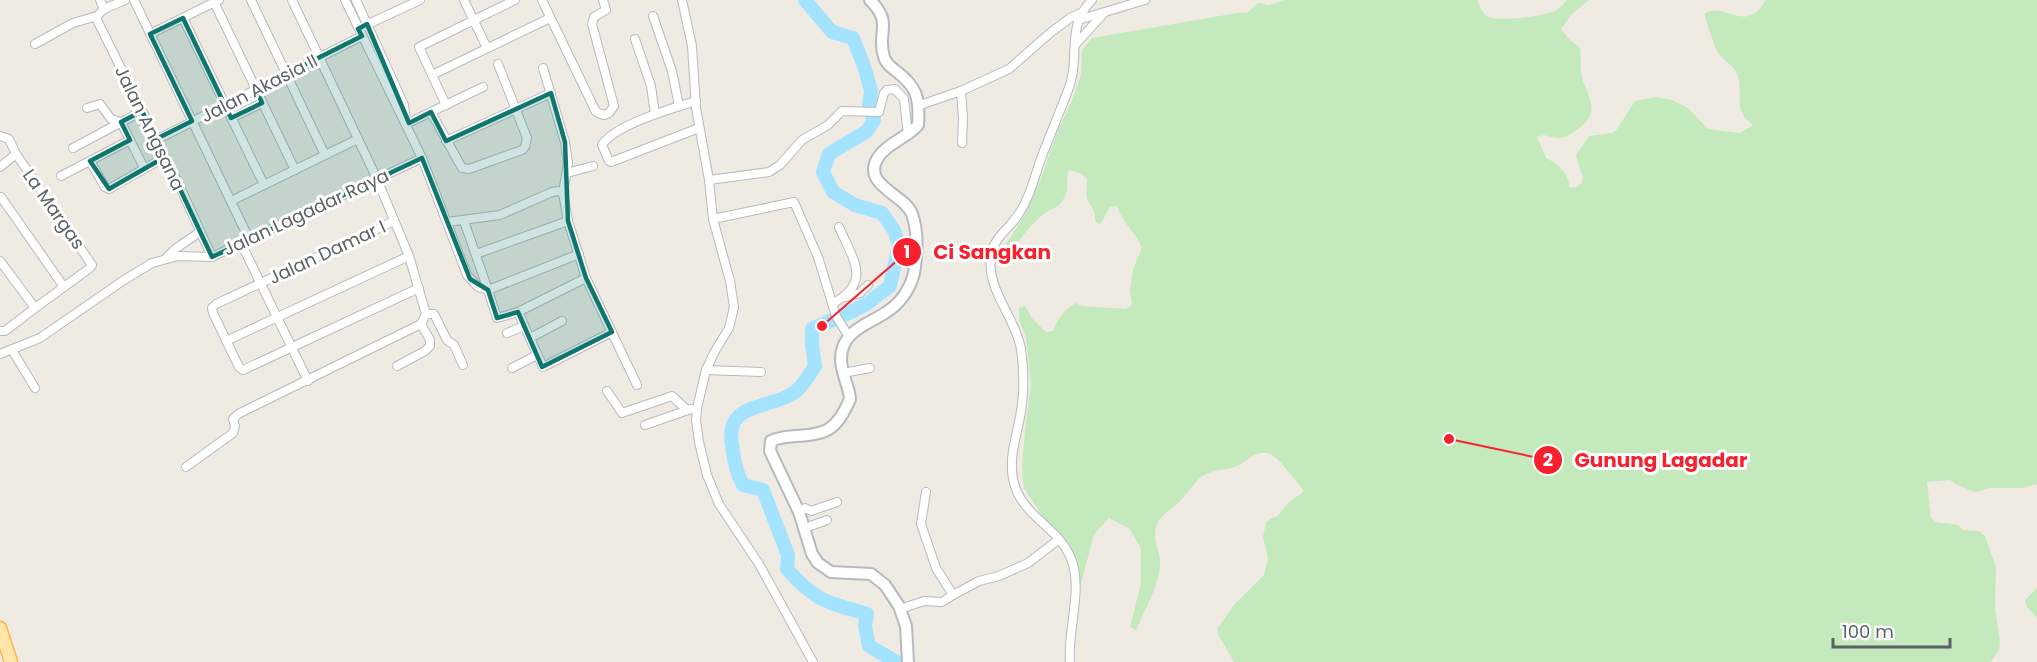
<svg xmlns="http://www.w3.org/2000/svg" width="2037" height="662" viewBox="0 0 2037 662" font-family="Poppins,sans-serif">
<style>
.green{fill:#c3e9bd}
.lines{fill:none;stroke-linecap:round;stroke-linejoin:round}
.river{stroke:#a3e3ff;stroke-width:14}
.street-casing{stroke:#b6babe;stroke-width:10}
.secondary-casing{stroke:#b5babf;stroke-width:14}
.primary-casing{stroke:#feb44e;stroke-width:15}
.street{stroke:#fff;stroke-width:8}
.secondary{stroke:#fff;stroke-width:10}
.primary{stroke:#ffe5a8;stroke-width:12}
.marked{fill:#0f766e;fill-opacity:0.2;stroke:#0f766e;stroke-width:4.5;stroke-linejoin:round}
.labels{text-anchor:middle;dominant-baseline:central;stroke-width:6;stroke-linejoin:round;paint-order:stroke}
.street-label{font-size:18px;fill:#5b6165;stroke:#fff}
.leader{fill:none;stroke:#f8202c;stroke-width:2}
.callout-dot{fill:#f8202c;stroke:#fff;stroke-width:2}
.mark-label{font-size:18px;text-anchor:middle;font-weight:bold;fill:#fff}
.callout-label{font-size:20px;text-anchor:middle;font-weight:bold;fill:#f8202c;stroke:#fff;stroke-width:6;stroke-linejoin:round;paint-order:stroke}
</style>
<rect width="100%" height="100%" fill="#efebe3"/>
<g class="green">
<path d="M1284 0H1477C1480 6 1482 12 1487 16 1497 23 1546 16 1557 10 1560 8 1564 3 1567 0H1589L1572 14 1561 29 1569 39 1580 48C1581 58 1580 72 1583 81 1593 105 1599 115 1574 132 1563 140 1557 139 1544 135L1537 137 1546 158C1557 163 1570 174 1569 187H1577L1582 183 1583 176 1580 170 1576 155 1589 136 1612 133 1617 129 1635 101 1656 97 1672 100 1688 108 1708 129 1740 133 1753 125C1750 122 1745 119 1743 115 1736 102 1743 87 1737 74 1733 65 1724 61 1718 53 1715 48 1705 19 1705 14 1723 0 1746 36 1766 0H2037V484L2023 488H1991L1975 492 1955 484 1950 480 1927 482 1931 518 1936 522 1958 525 1963 530 1979 531 1985 536 1996 568 1995 606 2000 643 1999 650 1991 662H1234L1219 636 1217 629 1234 605 1264 575 1268 558 1263 537 1266 522 1272 518 1278 516 1287 504 1304 491C1296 482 1279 457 1270 454 1257 449 1248 461 1237 466 1228 470 1216 469 1206 474 1194 480 1188 494 1178 503 1172 509 1162 514 1158 522 1150 539 1162 552 1160 567 1157 590 1145 609 1136 630L1130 627 1141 583V549L1130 529 1109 518 1094 534 1081 584 1078 570 1024 488 1022 468 1025 430 1031 385 1026 337 1019 320V308L1025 306 1032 318 1046 332 1053 331C1059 318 1063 310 1076 303L1082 306 1126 309 1132 305 1130 290 1133 269 1142 248C1137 234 1123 224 1117 206L1110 207 1100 225 1095 221C1096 211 1092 209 1088 201 1085 195 1087 186 1087 179L1082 174 1069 170C1064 181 1071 187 1063 200 1059 207 1054 208 1048 211 1033 221 1008 250 1007 267L1001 262 1003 249 1025 214 1041 179 1056 135 1074 96 1081 73 1082 50 1092 38 1237 13H1247L1258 3 1269 5Z"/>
<path d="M2037 588V618L2027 607 2025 600Z"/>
</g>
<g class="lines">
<path class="river" d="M805 0 832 32 853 38 864 66 871 90 869 107 874 120 867 131 829 154 823 172 833 192 855 205 882 213 894 230 899 245 890 286 868 303 853 311 812 329V345L815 366C810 374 803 386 795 392 770 410 724 401 732 445 734 460 736 472 743 485L763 490 788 555 787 569C816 602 827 602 867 614L865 626 869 646 897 662"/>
<g class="street-casing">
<g id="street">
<path d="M100 0 104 9"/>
<path d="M125 0 104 9 97 16V20L181 189 212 257"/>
<path d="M134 0 249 239"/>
<path d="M251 0 325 155"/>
<path d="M345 0 422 158 467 275 478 287 488 290 497 318 518 312 543 367 612 332"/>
<path d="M356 0 404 105 405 113 402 116"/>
<path d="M464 0 487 48"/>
<path d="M542 0 596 112 604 115 609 113 614 106 592 24 594 17 606 10 603 0"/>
<path d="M682 0 692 46 696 108 709 180 713 219 730 281 734 307 729 328 715 351 706 370 697 408 696 420 699 442 707 475 719 504 759 564 813 662"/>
<path d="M214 2 295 170"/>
<path d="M653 16 672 71 679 106"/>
<path d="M183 18 264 185"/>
<path d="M1078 20 1145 0"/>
<path d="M364 26 420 0"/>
<path d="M150 34 219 0"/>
<path d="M635 39 651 86 655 114"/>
<path d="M35 44 73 23 97 16"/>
<path d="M1075 45 1104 13"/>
<path d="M543 68 565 142 568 163 563 193 568 221 586 278 637 385"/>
<path d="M432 75 550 18"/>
<path d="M961 91 963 118 962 143"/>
<path d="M696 101C673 108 614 125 602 145L609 161 611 162 699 128"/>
<path d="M446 105 419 47 515 0"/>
<path d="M917 106 961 91 1009 69 1050 33 1070 18 1081 13"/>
<path d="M87 108 100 104 111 119 121 122 144 168"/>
<path d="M431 112 462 168 469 169 522 150 525 147 527 138 498 64"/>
<path d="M231 118 262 103"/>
<path d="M406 124 483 87"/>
<path d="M0 136 9 139 16 154 92 265 90 268 35 308 0 261"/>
<path d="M156 140 362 36"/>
<path d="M446 141 551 93"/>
<path d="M73 148 142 111"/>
<path d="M90 161 105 187 109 189 165 157"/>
<path d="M0 167 16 154"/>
<path d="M567 173 593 166"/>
<path d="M61 176 130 140"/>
<path d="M709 180 769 172 780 165 802 140 828 125 842 111 879 112 884 93 887 90 895 89 904 99 908 135"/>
<path d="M1 197 64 287"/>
<path d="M231 201 358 139"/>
<path d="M713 219 794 202 818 257 836 316 849 337"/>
<path d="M394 221 216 304 212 308 213 313 239 367 243 370 419 288"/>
<path d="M464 221 488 290 579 254"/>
<path d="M447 222 500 215 552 192 558 191 563 193"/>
<path d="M241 243 308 381"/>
<path d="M476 254 568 221"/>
<path d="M166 258 175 249 200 232"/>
<path d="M846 297 860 293 868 285"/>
<path d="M832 304C873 282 853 260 839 227"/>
<path d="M518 312 586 278"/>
<path d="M426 314H434L447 340 454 345 463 365"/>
<path d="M0 331H5L35 308"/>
<path d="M507 333 524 326"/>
<path d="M530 338 562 321"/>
<path d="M226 341 409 256"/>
<path d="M12 350 35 388"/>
<path d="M0 354 40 338 124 280 152 263 178 256 212 257 422 158"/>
<path d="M397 366 425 351 430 346V340L421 324"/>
<path d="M512 368 537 355"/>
<path d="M706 370 761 372"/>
<path d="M843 373 870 368"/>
<path d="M607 391 622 413 672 396 687 410"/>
<path d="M645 425 691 409"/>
<path d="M186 467 233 433 235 426 233 419 238 414 421 324 426 314 409 256 377 179 292 0"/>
<path d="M799 512 805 508 811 511 837 502"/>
<path d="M805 528 827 520"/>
<path d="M953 595 979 581 999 576 1028 563 1058 540"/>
<path d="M900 609 924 601 942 602 953 595 936 568 921 524 926 492"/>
<path d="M1070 662C1067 629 1085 585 1069 554 1055 525 1020 515 1013 479 1009 457 1016 438 1020 417 1024 396 1024 370 1021 349 1015 316 986 290 991 255 994 237 1009 229 1018 215 1031 196 1034 177 1042 156 1050 135 1059 114 1067 93 1082 59 1064 28 1092 0"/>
</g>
</g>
<g class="secondary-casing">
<path id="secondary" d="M870 0C894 24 876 32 884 57 886 64 891 67 896 71 917 87 920 98 918 125 907 138 889 142 879 156 859 185 905 194 912 214 918 231 917 255 914 273 910 289 900 304 885 313 867 325 841 331 841 359 841 373 849 386 850 399 837 430 826 435 795 436 786 437 779 437 771 441L770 451 799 512 812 554 818 563 831 572 871 574 885 585 899 606 906 626 908 662"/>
</g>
<g class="primary-casing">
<path id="primary" d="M0 628 11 662"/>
</g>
<use href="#street" class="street"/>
<use href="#secondary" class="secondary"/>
<use href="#primary" class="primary"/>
</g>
<path class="marked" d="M183 18 231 118 262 103 256 89 362 36 358 29 367 24 409 123 431 112 446 141 551 93 565 142 568 221 586 278 612 332 542 367 518 312 497 318 488 290 470 279 422 158 212 257 165 157 109 189 90 161 130 140 121 122 142 111 156 139 192 121 150 34Z"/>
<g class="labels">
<g class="street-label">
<text transform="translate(259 88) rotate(-27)">Jalan Akasia II</text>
<text transform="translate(150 128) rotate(64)">Jalan Angsana</text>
<text transform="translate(54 209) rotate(55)">La Margas</text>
<text transform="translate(306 212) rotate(-25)">Jalan Lagadar Raya</text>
<text transform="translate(327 252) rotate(-25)">Jalan Damar I</text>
</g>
</g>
<path class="leader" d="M822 326L907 252M1449 439L1548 460"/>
<g class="callout-dot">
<circle cx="822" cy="326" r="6"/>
<circle cx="1449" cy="439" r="6"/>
<circle cx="907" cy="252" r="15"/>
<circle cx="1548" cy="460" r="15"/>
</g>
<g class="mark-label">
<text x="907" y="258">1</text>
<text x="1548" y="466">2</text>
</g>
<g class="callout-label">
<text x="992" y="259">Ci Sangkan</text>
<text x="1661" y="467">Gunung Lagadar</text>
</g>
<path d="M1833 638v9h117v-9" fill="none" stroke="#5b6165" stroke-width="3"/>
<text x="1842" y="638" font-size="18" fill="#5b6165" stroke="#ffffff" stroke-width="4.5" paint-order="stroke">100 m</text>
</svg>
